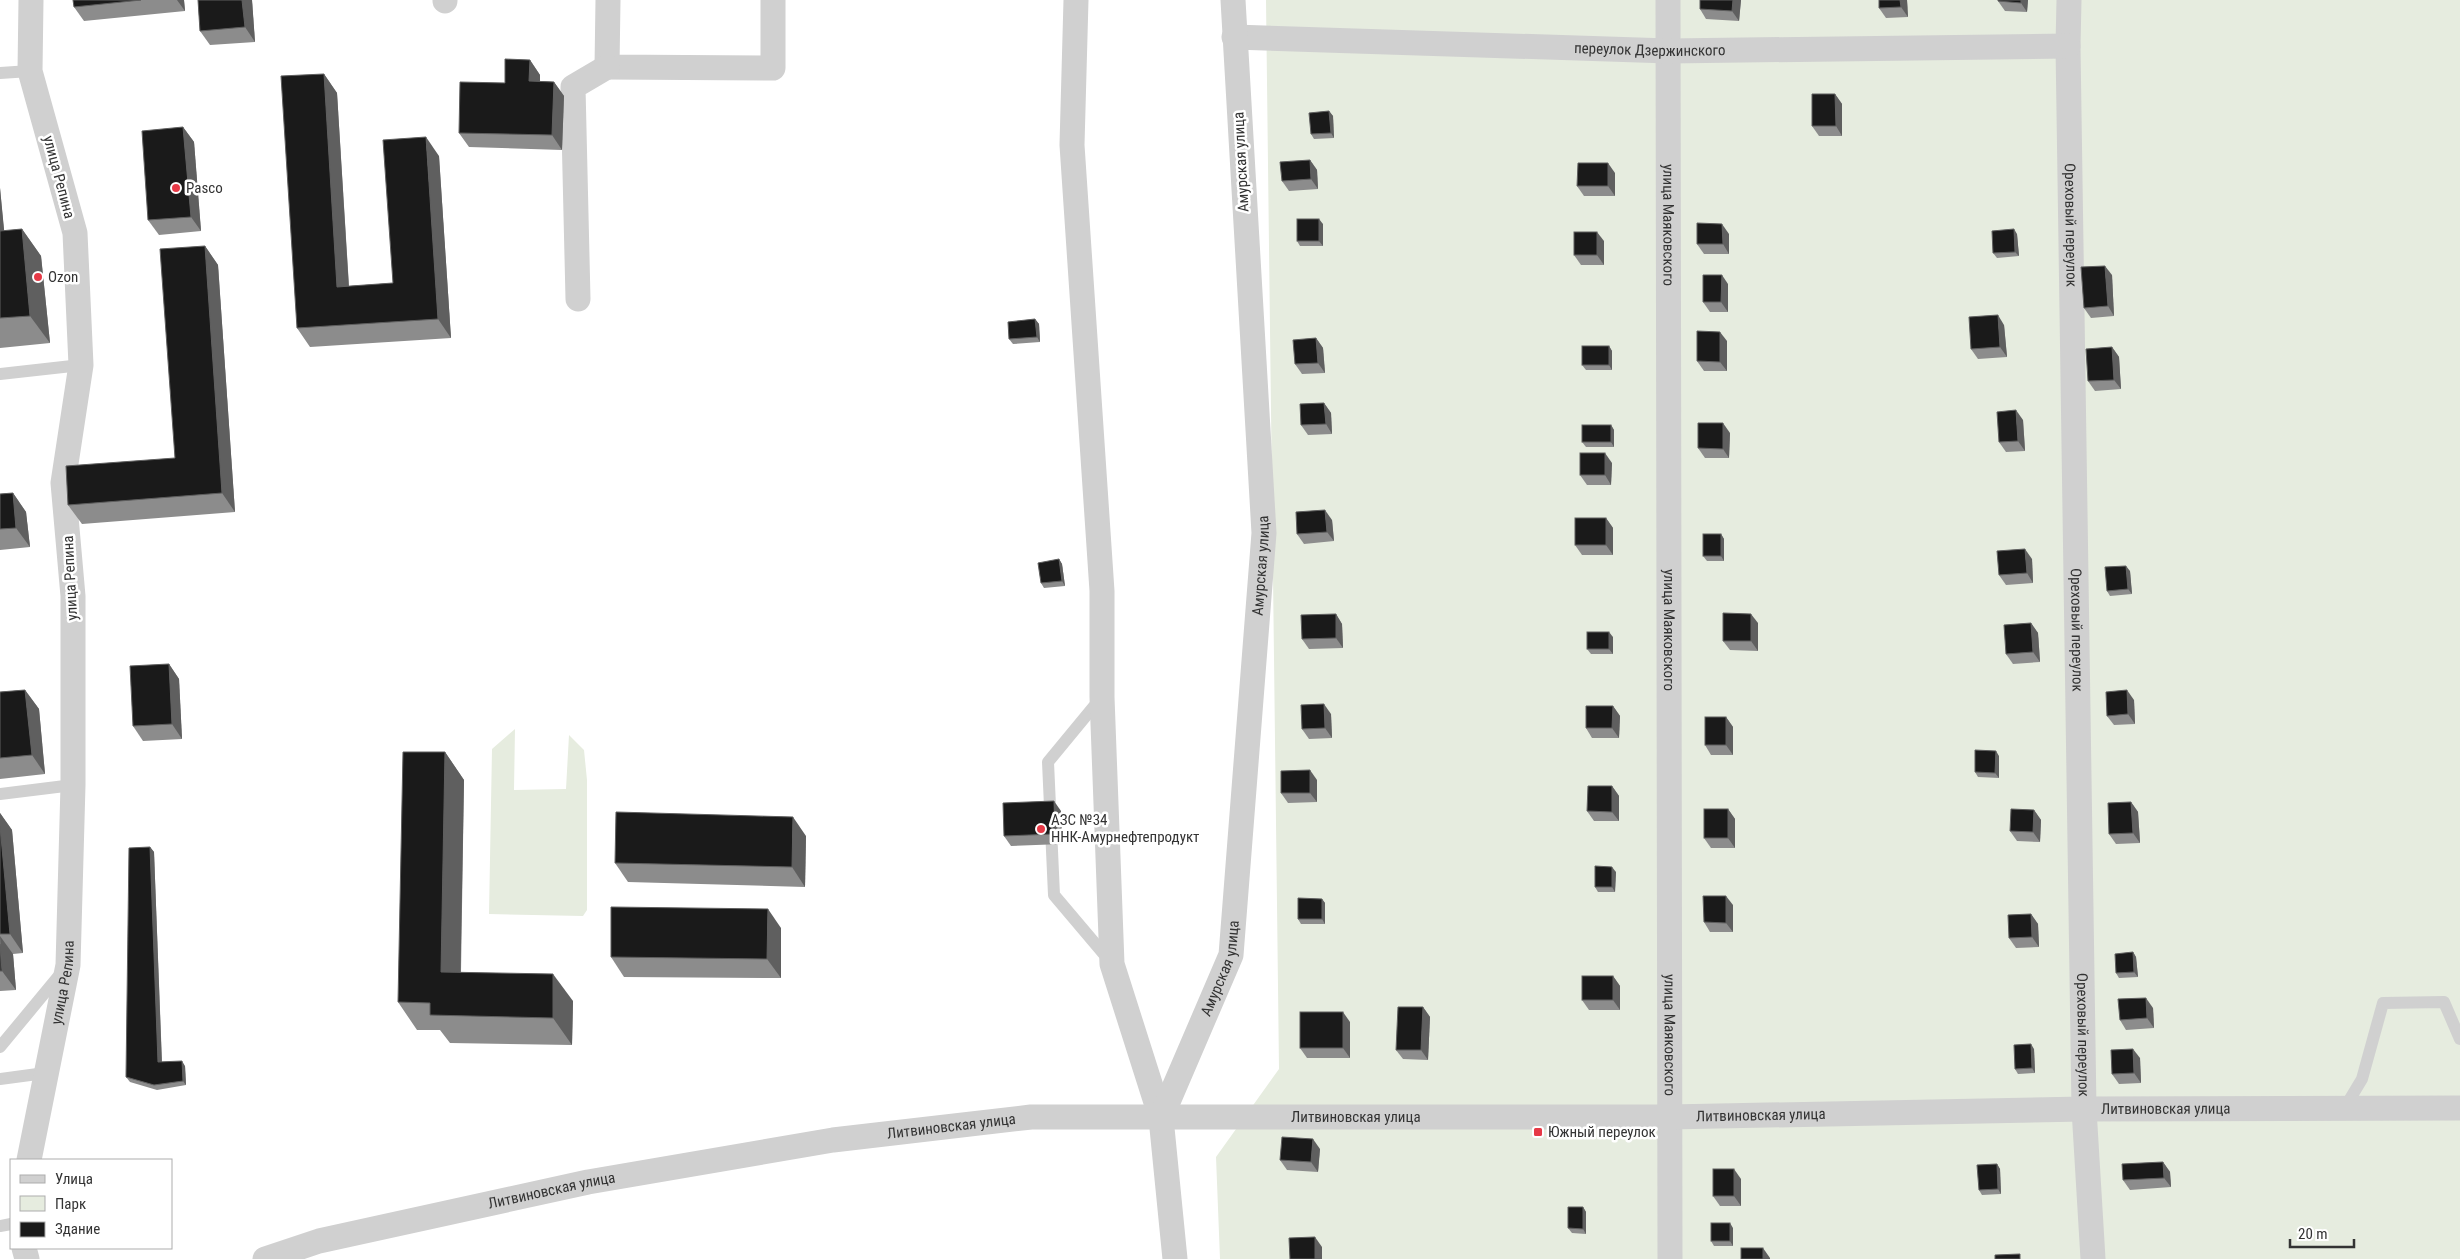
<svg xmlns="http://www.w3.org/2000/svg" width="2460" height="1259" viewBox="0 0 2460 1259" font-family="'Roboto Condensed',sans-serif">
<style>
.green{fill:#e6ecdf}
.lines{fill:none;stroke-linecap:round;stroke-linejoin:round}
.lane{stroke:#d0d0d0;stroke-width:12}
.street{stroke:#d0d0d0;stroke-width:25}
.wall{fill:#8c8c8c}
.shaded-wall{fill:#5f5f5f}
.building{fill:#1a1a1a;stroke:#5f5f5f}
.poi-dot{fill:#e63946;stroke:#fff;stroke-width:2}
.labels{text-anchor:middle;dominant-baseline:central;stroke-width:5;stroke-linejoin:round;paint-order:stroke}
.street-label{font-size:15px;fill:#333;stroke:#fff}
.poi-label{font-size:15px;fill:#333;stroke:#fff;text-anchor:start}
</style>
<rect width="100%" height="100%" fill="#fff"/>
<g class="green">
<path d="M1266 0H2460V1259H1220L1216 1157 1279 1069Z"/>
<path d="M515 729 514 790 566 789 569 735 584 750 587 780V910L583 916 489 914 492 749Z"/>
</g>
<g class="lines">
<g class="lane">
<path d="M0 73 30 71"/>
<path d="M0 374 81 365"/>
<path d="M1100 699 1048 762 1054 895 1109 960"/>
<path d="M0 794 73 785"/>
<path d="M0 1047 62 972"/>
<path d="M0 1079 45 1073"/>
<path d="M2344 1109 2362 1079 2383 1003 2444 1002 2460 1039"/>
<path d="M0 1226 11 1224"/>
</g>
<g class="street">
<path d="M445 0V1"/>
<path d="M608 0 607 67 773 68V0"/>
<path d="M1076 0 1072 145 1102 591V697L1112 964 1161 1118 1175 1259"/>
<path id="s1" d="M1668 0 1670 1259"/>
<path id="s2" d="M2069 0 2068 46 2084 1109 2093 1259"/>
<path id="s3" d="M1234 37 1669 51 2068 46"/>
<path d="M578 299 573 87 607 67"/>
<path id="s4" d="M1161 1118 1231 955 1264 533 1233 0"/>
<path id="s5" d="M29 1160 68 965 73 785V596L63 483 81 365 75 233 30 71 31 0"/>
<path d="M24 1248 27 1259"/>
<path id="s6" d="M265 1259 319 1241 588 1182 833 1140 1031 1117H1669L2084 1109 2460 1108"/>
</g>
</g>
<g class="wall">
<path d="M73 0H184L185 11 84 21 74 7Z"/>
<path d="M198 0H252L255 42 210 45 200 31Z"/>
<path d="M1741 0 1739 21 1706 19 1700 9Z"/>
<path d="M1907 0 1908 17 1886 18 1879 8Z"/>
<path d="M2028 0 2027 12 2005 11 1998 1Z"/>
<path d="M530 60 540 75V81L554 82 564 96 562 150 469 147 459 133 505 83Z"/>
<path d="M324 74 337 93 349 286 393 283 439 156 451 338 310 347 297 328Z"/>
<path d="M1835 94 1842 104V136H1819L1812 126Z"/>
<path d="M1329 111 1333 116 1334 138 1314 139 1311 134Z"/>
<path d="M183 127 194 142 201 231 159 235 148 220Z"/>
<path d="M1310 160 1317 170 1318 189 1289 191 1282 181Z"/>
<path d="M1615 173V196H1584L1577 186Z"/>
<path d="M0 188 4 231 22 229 41 256 50 343 0 348Z"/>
<path d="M1323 224V246H1300L1297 241Z"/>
<path d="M1729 234V254H1704L1697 244Z"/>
<path d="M2017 234 2019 256 1997 258 1993 253Z"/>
<path d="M1604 241V265H1581L1574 255Z"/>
<path d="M205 246 218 265 235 512 82 524 68 505 175 458Z"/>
<path d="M2112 275 2114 316 2091 318 2084 308Z"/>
<path d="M1728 284V312H1710L1703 302Z"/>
<path d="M1035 319 1039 324 1040 342 1013 344 1009 339Z"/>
<path d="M2004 325 2007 357 1978 359 1971 349Z"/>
<path d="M1316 338 1323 348 1325 373 1302 374 1295 364Z"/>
<path d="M1727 341V371H1704L1697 361Z"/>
<path d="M1609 346 1612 351V370H1586L1582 365Z"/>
<path d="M2112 347 2119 357 2121 389 2095 391 2088 381Z"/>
<path d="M1324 403 1331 413 1332 434 1308 435 1301 425Z"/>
<path d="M2023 420 2025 451 2006 452 1999 442Z"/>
<path d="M1611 425 1614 430V447H1586L1582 442Z"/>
<path d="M1730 433 1729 458H1705L1698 448Z"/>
<path d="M1612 463 1611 485H1587L1580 475Z"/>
<path d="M13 493 26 512 30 547 0 550V494Z"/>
<path d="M1606 518 1613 528V555H1582L1575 545Z"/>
<path d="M1332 520 1334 541 1304 544 1297 534Z"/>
<path d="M1721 534 1724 539V561H1707L1703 556Z"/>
<path d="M1059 559 1062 564 1065 586 1044 588 1041 583Z"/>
<path d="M2032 559 2033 583 2006 585 1999 575Z"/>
<path d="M2130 571 2132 594 2110 596 2107 591Z"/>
<path d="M1336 614 1342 624 1343 648 1309 649 1302 639Z"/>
<path d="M1758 623V651L1730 650 1723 641Z"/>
<path d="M2031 623 2038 633 2040 662 2013 664 2006 654Z"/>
<path d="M1613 637V654H1591L1587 649Z"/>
<path d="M169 664 179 679 182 739 143 741 133 726Z"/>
<path d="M25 690 39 709 45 774 0 779V692Z"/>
<path d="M2134 700 2135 724 2114 725 2107 716Z"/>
<path d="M1613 706 1620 716 1619 738H1592L1586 728Z"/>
<path d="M1331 714 1332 738 1309 739 1302 729Z"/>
<path d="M1726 717 1733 727V755H1711L1705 745Z"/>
<path d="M445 752 464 780 461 972 573 1001 572 1045 450 1043 440 1030H417L398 1002Z"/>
<path d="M1999 756V778L1978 777 1975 772Z"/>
<path d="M1317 780V802L1288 803 1281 793Z"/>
<path d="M1612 786 1619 796V821H1594L1587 811Z"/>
<path d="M2131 802 2138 812 2140 843 2116 844 2109 834Z"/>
<path d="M1728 809 1735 819V848H1711L1704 838Z"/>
<path d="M2034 810 2041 820 2040 842 2017 841 2010 831Z"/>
<path d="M1061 811 1062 844 1011 846 1004 836Z"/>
<path d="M0 813 12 830 23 953 13 954 16 990 0 991Z"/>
<path d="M806 836 805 887 628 882 615 863Z"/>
<path d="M150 847 154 852 162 1062 185 1066 186 1085 157 1090 130 1082 126 1077Z"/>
<path d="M1616 872 1615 892H1598L1595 887Z"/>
<path d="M1322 899 1325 903V924H1301L1298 919Z"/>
<path d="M1733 905V932H1710L1704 922Z"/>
<path d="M2031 914 2038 924 2039 947 2016 948 2009 938Z"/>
<path d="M781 928V978L624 977 611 957Z"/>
<path d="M2133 952 2136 957 2138 977 2119 978 2116 973Z"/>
<path d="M1613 976 1620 986V1010H1589L1582 1000Z"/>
<path d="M1423 1007 1430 1017 1428 1060 1403 1059 1396 1050Z"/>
<path d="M2153 1008 2154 1028 2126 1030 2120 1020Z"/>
<path d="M1350 1022V1058H1307L1300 1048Z"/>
<path d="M2034 1049 2035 1073 2018 1074 2015 1069Z"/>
<path d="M2140 1058 2141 1083 2119 1084 2112 1074Z"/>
<path d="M1320 1149 1318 1172 1287 1170 1280 1160Z"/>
<path d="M2163 1162 2170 1172 2171 1187 2130 1190 2123 1180Z"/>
<path d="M1997 1164 2000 1169 2001 1194 1982 1195 1979 1190Z"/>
<path d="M1741 1179V1206H1720L1713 1196Z"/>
<path d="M1583 1207 1586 1212V1234L1572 1233 1568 1228Z"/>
<path d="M1733 1228V1246H1714L1711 1241Z"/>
</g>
<g class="shaded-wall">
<path d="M177 0H184L185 11Z"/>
<path d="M242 0H252L255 42 245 27Z"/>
<path d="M1733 0H1741L1739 21 1732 11Z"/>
<path d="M1900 0H1907L1908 17 1901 7Z"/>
<path d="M2021 0H2028L2027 12 2021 3Z"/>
<path d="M530 60 540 75V95L529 81Z"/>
<path d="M324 74 337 93 350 306 337 287Z"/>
<path d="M554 82 564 96 562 150 552 135Z"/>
<path d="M1835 94 1842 104V136L1836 126Z"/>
<path d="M1329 111 1333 116 1334 138 1331 133Z"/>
<path d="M183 127 194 142 201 231 191 217Z"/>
<path d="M426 137 439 156 451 338 438 319Z"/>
<path d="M1310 160 1317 170 1318 189 1311 179Z"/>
<path d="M1608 163 1615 173V196L1608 186Z"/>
<path d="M0 188 7 260 0 250Z"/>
<path d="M1319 219 1323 224V246L1319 241Z"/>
<path d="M1722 224 1729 234V254L1723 244Z"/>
<path d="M22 229 41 256 50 343 30 316Z"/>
<path d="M2014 229 2017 234 2019 256 2015 252Z"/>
<path d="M1597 232 1604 241V265L1597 255Z"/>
<path d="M205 246 218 265 235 512 222 493Z"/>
<path d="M2105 266 2112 275 2114 316 2108 306Z"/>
<path d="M1722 275 1728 284V312L1721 302Z"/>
<path d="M1998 315 2004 325 2007 357 2000 347Z"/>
<path d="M1035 319 1039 324 1040 342 1037 337Z"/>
<path d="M1720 332 1727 341V371L1720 362Z"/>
<path d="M1316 338 1323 348 1325 373 1318 363Z"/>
<path d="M1609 346 1612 351V370L1609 365Z"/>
<path d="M2112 347 2119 357 2121 389 2114 380Z"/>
<path d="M1324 403 1331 413 1332 434 1326 424Z"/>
<path d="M2016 410 2023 420 2025 451 2018 441Z"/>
<path d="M1723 423 1730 433 1729 458 1723 449Z"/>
<path d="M1611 425 1614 430V447L1611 442Z"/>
<path d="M1605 453 1612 463 1611 485 1605 475Z"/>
<path d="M13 493 26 512 30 547 16 528Z"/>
<path d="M1325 510 1332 520 1334 541 1327 532Z"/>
<path d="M1606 518 1613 528V555L1606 545Z"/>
<path d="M1721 534 1724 539V561L1721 556Z"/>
<path d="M2025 549 2032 559 2033 583 2027 573Z"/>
<path d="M1059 559 1062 564 1065 586 1062 581Z"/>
<path d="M2126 566 2130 571 2132 594 2128 589Z"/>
<path d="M1336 614 1342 624 1343 648 1336 638Z"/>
<path d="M1751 614 1758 623V651L1751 641Z"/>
<path d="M2031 623 2038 633 2040 662 2033 652Z"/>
<path d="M1609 632 1613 637V654L1609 649Z"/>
<path d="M169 664 179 679 182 739 172 724Z"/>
<path d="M25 690 39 709 45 774 32 755Z"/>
<path d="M2127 690 2134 700 2135 724 2128 714Z"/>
<path d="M1324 704 1331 714 1332 738 1325 728Z"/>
<path d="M1613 706 1620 716 1619 738 1612 728Z"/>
<path d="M1726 717 1733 727V755L1726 745Z"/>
<path d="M1996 751 1999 756V778L1995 773Z"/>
<path d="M445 752 464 780 460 1000 441 972Z"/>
<path d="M1310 770 1317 780V802L1310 793Z"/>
<path d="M1612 786 1619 796V821L1612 812Z"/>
<path d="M1054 801 1061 811 1062 844 1055 834Z"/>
<path d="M2131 802 2138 812 2140 843 2133 833Z"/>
<path d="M1728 809 1735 819V848L1728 838Z"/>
<path d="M2034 810 2041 820 2040 842 2033 832Z"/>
<path d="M0 813 12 830 23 953 10 934 0 826Z"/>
<path d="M793 817 806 836 805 887 792 867Z"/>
<path d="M150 847 154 852 162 1067 158 1062Z"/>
<path d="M1612 867 1616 872 1615 892 1612 887Z"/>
<path d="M1726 896 1733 905V932L1726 923Z"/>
<path d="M1322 899 1325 903V924L1322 919Z"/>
<path d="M768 909 781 928V978L767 959Z"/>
<path d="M2031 914 2038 924 2039 947 2032 937Z"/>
<path d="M0 936 13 954 16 990 2 971Z"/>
<path d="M2133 952 2136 957 2138 977 2134 972Z"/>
<path d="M553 974 573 1001 572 1045 553 1018Z"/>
<path d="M1613 976 1620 986V1010L1613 1000Z"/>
<path d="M2146 998 2153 1008 2154 1028 2147 1018Z"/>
<path d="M1423 1007 1430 1017 1428 1060 1421 1050Z"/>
<path d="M1343 1012 1350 1022V1058L1343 1048Z"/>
<path d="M2031 1044 2034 1049 2035 1073 2032 1068Z"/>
<path d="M2133 1049 2140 1058 2141 1083 2134 1073Z"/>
<path d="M182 1061 185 1066 186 1085 183 1081Z"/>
<path d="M1313 1139 1320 1149 1318 1172 1311 1162Z"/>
<path d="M2163 1162 2170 1172 2171 1187 2164 1178Z"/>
<path d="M1997 1164 2000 1169 2001 1194 1998 1189Z"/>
<path d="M1734 1169 1741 1179V1206L1734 1196Z"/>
<path d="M1583 1207 1586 1212V1234L1583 1229Z"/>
<path d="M1730 1223 1733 1228V1246L1730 1241Z"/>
<path d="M1315 1237 1322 1247V1259H1315Z"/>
<path d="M1763 1248 1770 1258V1259H1763Z"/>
</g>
<g class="building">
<path d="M73 0H141L74 7Z"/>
<path d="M198 0H242L245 27 200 31Z"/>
<path d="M1700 0H1733L1732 11 1700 9Z"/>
<path d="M1879 0H1900L1901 7 1879 8Z"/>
<path d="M1998 0H2021V3L1998 1Z"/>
<path d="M505 59 530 60 529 81 554 82 552 135 459 133 460 82 505 83Z"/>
<path d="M324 74 337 287 393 283 383 140 426 137 438 319 297 328 281 76Z"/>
<path d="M1812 94H1835L1836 126H1812Z"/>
<path d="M1329 111 1331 133 1311 134 1309 113Z"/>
<path d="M183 127 191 217 148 220 142 131Z"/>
<path d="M1310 160 1311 179 1282 181 1280 162Z"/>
<path d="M1578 163H1608V186H1577Z"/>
<rect x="1297" y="219" width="22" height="22"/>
<path d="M1697 223 1722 224 1723 244H1697Z"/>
<path d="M22 229 30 316 0 318V231Z"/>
<path d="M2014 229 2015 252 1993 253 1992 231Z"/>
<rect x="1574" y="232" width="23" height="23"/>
<path d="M205 246 222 493 68 505 66 466 175 458 160 249Z"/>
<path d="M2105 266 2108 306 2084 308 2081 267Z"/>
<path d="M1703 275H1722L1721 302H1703Z"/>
<path d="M1998 315 2000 347 1971 349 1969 317Z"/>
<path d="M1035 319 1037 337 1009 339 1008 322Z"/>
<path d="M1697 331 1720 332V362L1697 361Z"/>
<path d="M1316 338 1318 363 1295 364 1293 340Z"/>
<rect x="1582" y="346" width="27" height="19"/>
<path d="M2112 347 2114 380 2088 381 2086 349Z"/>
<path d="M1324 403 1326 424 1301 425 1300 404Z"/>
<path d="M2016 410 2018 441 1999 442 1997 412Z"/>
<path d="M1698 423H1723V449L1698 448Z"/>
<rect x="1582" y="425" width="29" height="17"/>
<rect x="1580" y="453" width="25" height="22"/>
<path d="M13 493 16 528 0 529V494Z"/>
<path d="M1325 510 1327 532 1297 534 1296 512Z"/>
<rect x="1575" y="518" width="31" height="27"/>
<rect x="1703" y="534" width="18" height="22"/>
<path d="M2025 549 2027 573 1999 575 1997 551Z"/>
<path d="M1059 559 1062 581 1041 583 1038 563Z"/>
<path d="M2126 566 2128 589 2107 591 2105 567Z"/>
<path d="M1723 613 1751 614V641H1723Z"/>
<path d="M1336 614V638L1302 639 1301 615Z"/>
<path d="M2031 623 2033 652 2006 654 2004 625Z"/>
<rect x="1587" y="632" width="22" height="17"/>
<path d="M169 664 172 724 133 726 130 666Z"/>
<path d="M25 690 32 755 0 758V692Z"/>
<path d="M2127 690 2128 714 2107 716 2106 692Z"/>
<path d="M1324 704 1325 728 1302 729 1301 705Z"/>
<path d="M1586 706H1613L1612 728H1586Z"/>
<rect x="1705" y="717" width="21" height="28"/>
<path d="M1975 750 1996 751 1995 773 1975 772Z"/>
<path d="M403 752H445L441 972 553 974V1018L430 1015V1003L398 1002Z"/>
<path d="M1310 770V793H1281V771Z"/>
<path d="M1588 786H1612V812L1587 811Z"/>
<path d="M1054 801 1055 834 1004 836 1003 803Z"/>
<path d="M2131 802 2133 833 2109 834 2108 803Z"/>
<rect x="1704" y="809" width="24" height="29"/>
<path d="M2011 809 2034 810 2033 832 2010 831Z"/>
<path d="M616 812 793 817 792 867 615 863Z"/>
<path d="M0 826 10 934H0Z"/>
<path d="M150 847 158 1062 182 1061 183 1081 154 1085 126 1077 129 848Z"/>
<path d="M1595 866 1612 867V887H1595Z"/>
<path d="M1703 896H1726V923L1704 922Z"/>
<path d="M1298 898 1322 899V919H1298Z"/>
<path d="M611 907 768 909 767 959 611 957Z"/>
<path d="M2031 914 2032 937 2009 938 2008 915Z"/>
<path d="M0 944 2 971H0Z"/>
<path d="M2133 952 2134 972 2116 973 2115 954Z"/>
<rect x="1582" y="976" width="31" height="24"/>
<path d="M2146 998 2147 1018 2120 1020 2118 999Z"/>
<path d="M1398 1007H1423L1421 1050H1396Z"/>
<rect x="1300" y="1012" width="43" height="36"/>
<path d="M2031 1044 2032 1068 2015 1069 2014 1045Z"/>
<path d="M2133 1049 2134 1073 2112 1074 2111 1050Z"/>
<path d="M1282 1137 1313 1139 1311 1162 1280 1160Z"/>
<path d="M2163 1162 2164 1178 2123 1180 2122 1164Z"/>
<path d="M1997 1164 1998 1189 1979 1190 1977 1165Z"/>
<rect x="1713" y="1169" width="21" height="27"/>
<path d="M1568 1207H1583V1229L1568 1228Z"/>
<rect x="1711" y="1223" width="19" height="18"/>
<path d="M1315 1237V1259H1290L1289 1238Z"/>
<rect x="1741" y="1248" width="22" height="11"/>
<path d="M2020 1254V1259H1995V1255Z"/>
</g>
<g class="poi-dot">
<circle cx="176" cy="188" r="5"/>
<circle cx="38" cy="277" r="5"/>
<circle cx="1041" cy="829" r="5"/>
<rect x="1533" y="1127" width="10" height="10" rx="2.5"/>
</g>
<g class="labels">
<g class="street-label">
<text stroke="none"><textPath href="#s3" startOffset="416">переулок Дзержинского</textPath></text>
<text transform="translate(1241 162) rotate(-93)">Амурская улица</text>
<text transform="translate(59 177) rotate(75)">улица Репина</text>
<text stroke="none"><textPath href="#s1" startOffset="225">улица Маяковского</textPath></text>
<text stroke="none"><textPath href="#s2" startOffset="225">Ореховый переулок</textPath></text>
<text stroke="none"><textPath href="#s4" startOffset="568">Амурская улица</textPath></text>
<text transform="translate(70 578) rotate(-93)">улица Репина</text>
<text stroke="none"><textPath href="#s1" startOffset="630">улица Маяковского</textPath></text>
<text stroke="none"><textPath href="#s2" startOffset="630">Ореховый переулок</textPath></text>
<text stroke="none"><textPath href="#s4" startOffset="162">Амурская улица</textPath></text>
<text stroke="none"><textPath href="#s5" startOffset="181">улица Репина</textPath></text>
<text stroke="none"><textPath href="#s1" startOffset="1035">улица Маяковского</textPath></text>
<text stroke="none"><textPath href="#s2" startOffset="1035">Ореховый переулок</textPath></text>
<text stroke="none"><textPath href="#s6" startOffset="1915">Литвиновская улица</textPath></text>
<text stroke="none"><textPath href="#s6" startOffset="1510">Литвиновская улица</textPath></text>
<text stroke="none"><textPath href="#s6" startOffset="1105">Литвиновская улица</textPath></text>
<text stroke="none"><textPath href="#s6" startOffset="700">Литвиновская улица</textPath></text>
<text stroke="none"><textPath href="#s6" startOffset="295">Литвиновская улица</textPath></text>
</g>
<g class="poi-label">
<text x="186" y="188">Pasco</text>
<text x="48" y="277">Ozon</text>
<text x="1051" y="820">АЗС №34<tspan x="1051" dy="17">ННК-Амурнефтепродукт</tspan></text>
<text x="1548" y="1132">Южный переулок</text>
</g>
</g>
<rect x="10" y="1159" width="162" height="90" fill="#ffffff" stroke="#adadad"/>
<rect x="20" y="1175" width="25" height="8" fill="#d0d0d0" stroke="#adadad"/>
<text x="55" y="1184" font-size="15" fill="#333333">Улица</text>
<rect x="20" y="1196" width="25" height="15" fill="#e6ecdf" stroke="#adadad"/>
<text x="55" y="1209" font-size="15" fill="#333333">Парк</text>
<rect x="20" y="1222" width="25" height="15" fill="#1a1a1a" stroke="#adadad"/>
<text x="55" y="1234" font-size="15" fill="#333333">Здание</text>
<path d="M2290 1239v8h64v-8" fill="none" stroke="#333333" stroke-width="2.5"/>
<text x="2298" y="1239" font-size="15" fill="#333333" stroke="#ffffff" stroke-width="4" paint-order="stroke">20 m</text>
</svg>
